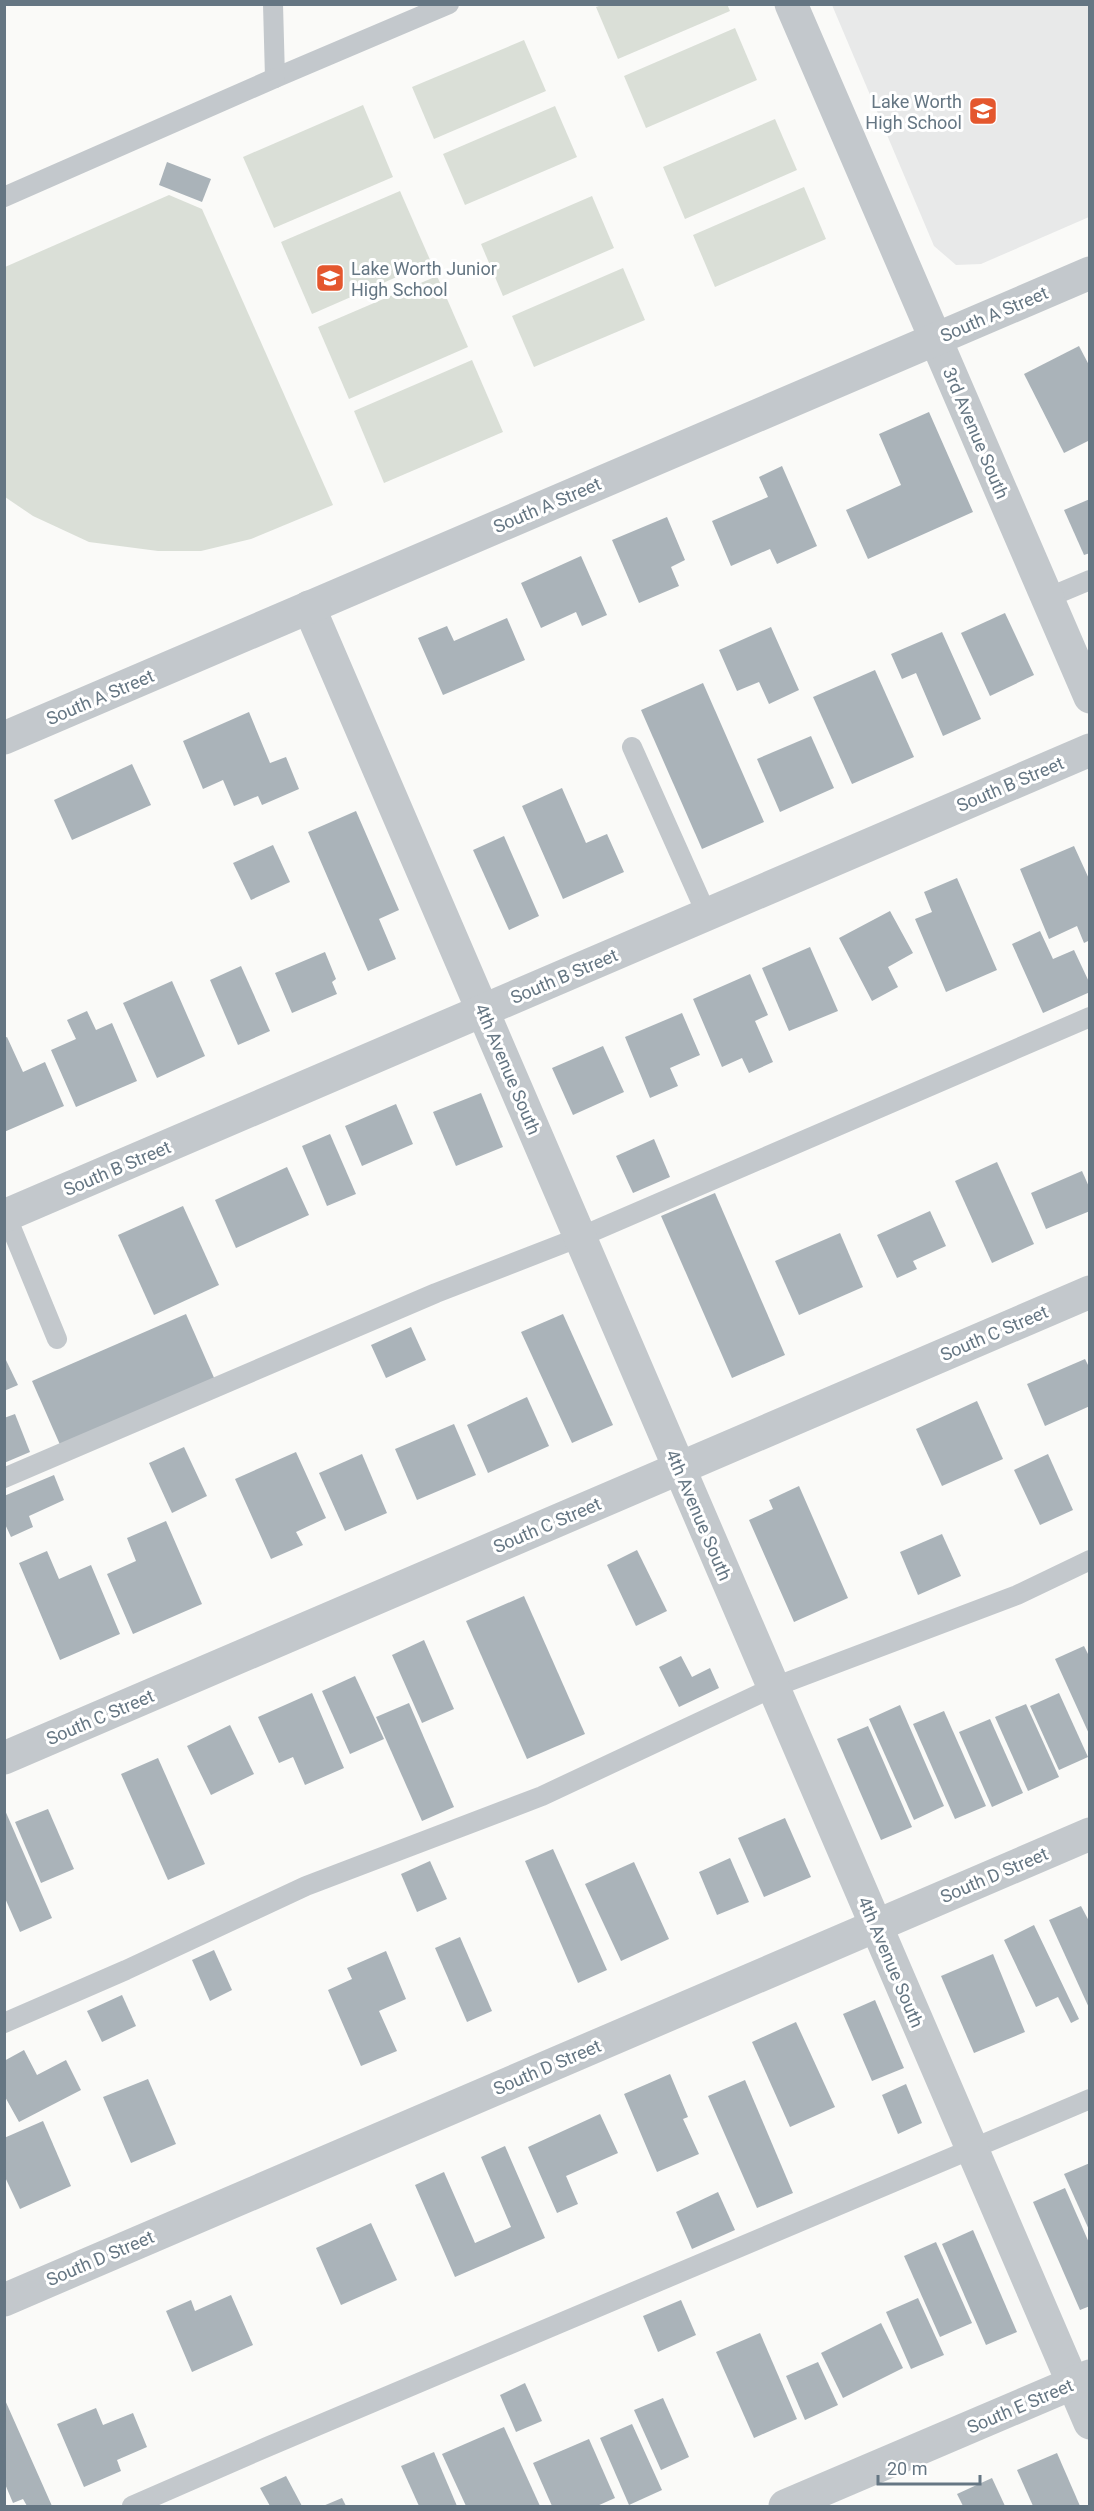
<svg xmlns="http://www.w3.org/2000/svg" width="1094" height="2511" viewBox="0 0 1094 2511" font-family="Roboto,sans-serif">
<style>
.built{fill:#e8e9e9}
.green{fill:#dadfd7}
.building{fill:#aab3b9}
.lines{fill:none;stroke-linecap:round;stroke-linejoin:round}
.service{stroke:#c3c8cc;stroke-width:20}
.minor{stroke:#c3c8cc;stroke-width:33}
.tertiary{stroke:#c3c8cc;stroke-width:33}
.labels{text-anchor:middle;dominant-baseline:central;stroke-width:6;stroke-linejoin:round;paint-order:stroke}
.poi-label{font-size:18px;fill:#657683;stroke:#fff;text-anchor:end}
.street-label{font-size:18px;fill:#657683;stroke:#fff}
</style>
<rect width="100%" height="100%" fill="#fafaf8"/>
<path class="built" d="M832 5H1089V217L981 264 956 265 934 246Z"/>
<g class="green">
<path d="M602 5 727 4 730 11 618 59 596 7Z"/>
<path d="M735 28 757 80 646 128 624 76Z"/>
<path d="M524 40 546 91 434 139 412 87Z"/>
<path d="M363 105 393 177 274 228 243 157Z"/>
<path d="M555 106 577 157 465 205 443 154Z"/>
<path d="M775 119 797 170 685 219 663 167Z"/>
<path d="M804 187 826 239 715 287 693 235Z"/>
<path d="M400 191 431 262 312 314 281 242Z"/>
<path d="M169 195 202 209 333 505 251 539 201 551H158L89 542 33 516 5 497V267Z"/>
<path d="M592 196 614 248 503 296 481 244Z"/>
<path d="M623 268 645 320 534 367 512 316Z"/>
<path d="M437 276 468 347 349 399 318 327Z"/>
<path d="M472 360 503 432 384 483 354 411Z"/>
</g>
<g class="building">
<path d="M167 162 211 179 202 202 159 185Z"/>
<path d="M1079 346 1090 367V440L1064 453 1024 374Z"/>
<path d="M929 412 973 512 868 559 846 510 901 485 879 434Z"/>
<path d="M782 466 817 546 777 564 770 549 731 566 712 521 768 497 759 477Z"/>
<path d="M1090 499V553L1084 555 1064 510Z"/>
<path d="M667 517 685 560 671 567 679 586 639 603 612 540Z"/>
<path d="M581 556 607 615 582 626 576 612 541 628 521 583Z"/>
<path d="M1005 613 1034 675 990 696 961 633Z"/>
<path d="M507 618 525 660 443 695 418 638 447 626 454 641Z"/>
<path d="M771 627 799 690 769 704 759 682 737 691 719 650Z"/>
<path d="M942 632 981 719 943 736 916 673 902 679 891 654Z"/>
<path d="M875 670 914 757 852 784 813 697Z"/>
<path d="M703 683 764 822 702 849 641 710Z"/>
<path d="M249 712 270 763 286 757 299 789 262 805 258 796 234 806 223 780 203 789 183 741Z"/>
<path d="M811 736 834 788 780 812 757 759Z"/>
<path d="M132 764 151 805 72 840 54 800Z"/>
<path d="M562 788 586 843 607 834 624 872 563 899 522 806Z"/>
<path d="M356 811 399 910 379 919 396 959 368 971 308 832Z"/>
<path d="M504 836 539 916 509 930 473 850Z"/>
<path d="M273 845 290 882 251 900 233 863Z"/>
<path d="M1074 846 1090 881V940L1084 943 1077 926 1049 939 1020 869Z"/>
<path d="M957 878 997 970 946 992 915 919 932 912 924 892Z"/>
<path d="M890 911 913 953 888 967 898 987 872 1001 839 938Z"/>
<path d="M1040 931 1053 959 1074 950 1090 984V992L1043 1013 1012 944Z"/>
<path d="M810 947 838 1011 789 1031 762 968Z"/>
<path d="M325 952 336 979 332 982 337 994 292 1013 275 973Z"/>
<path d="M241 966 270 1031 238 1045 210 980Z"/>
<path d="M750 974 768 1015 755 1021 773 1062 749 1073 742 1058 722 1067 693 999Z"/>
<path d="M172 981 205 1056 157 1078 123 1003Z"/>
<path d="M87 1011 96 1030 112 1023 137 1081 76 1107 51 1050 76 1039 67 1020Z"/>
<path d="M682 1013 700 1055 670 1068 678 1086 650 1098 625 1037Z"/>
<path d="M7 1037 23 1072 45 1062 64 1106 4 1132V1038Z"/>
<path d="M603 1046 624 1092 573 1115 552 1068Z"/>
<path d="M481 1093 503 1147 456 1166 433 1112Z"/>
<path d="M396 1104 413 1144 362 1166 345 1126Z"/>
<path d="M330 1134 356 1194 327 1206 302 1146Z"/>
<path d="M654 1139 670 1177 633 1193 616 1156Z"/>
<path d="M997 1162 1034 1244 992 1263 955 1181Z"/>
<path d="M287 1167 309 1215 236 1248 215 1200Z"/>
<path d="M1082 1171 1090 1189V1211L1046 1229 1031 1193Z"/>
<path d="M715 1193 785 1355 732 1378 661 1216Z"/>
<path d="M183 1206 219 1285 154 1315 118 1235Z"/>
<path d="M930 1211 946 1246 913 1261 917 1269 897 1278 877 1235Z"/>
<path d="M840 1233 863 1287 799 1315 775 1261Z"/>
<path d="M186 1314 215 1380 61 1447 32 1381Z"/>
<path d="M563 1314 613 1425 572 1443 521 1332Z"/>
<path d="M411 1327 426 1360 386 1378 371 1345Z"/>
<path d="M4 1356 18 1385 4 1391Z"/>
<path d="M1085 1359 1090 1369V1406L1045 1426 1027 1384Z"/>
<path d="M527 1397 549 1446 488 1473 467 1425Z"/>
<path d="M977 1401 1003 1459 942 1486 916 1429Z"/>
<path d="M15 1414 30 1452 4 1463V1418Z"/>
<path d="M454 1424 476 1475 417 1500 395 1449Z"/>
<path d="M184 1447 207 1496 172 1513 149 1463Z"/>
<path d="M296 1452 326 1518 296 1532 303 1545 271 1559 235 1479Z"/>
<path d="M362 1454 387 1513 345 1531 319 1473Z"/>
<path d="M1048 1454 1073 1510 1040 1525 1014 1470Z"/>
<path d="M54 1475 64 1500 29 1516 33 1527 11 1537 4 1522V1496Z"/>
<path d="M799 1486 848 1598 794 1622 749 1520 773 1509 769 1500Z"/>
<path d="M166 1521 202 1604 133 1634 107 1574 136 1561 127 1538Z"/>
<path d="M942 1534 961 1576 918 1595 900 1552Z"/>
<path d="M637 1550 667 1611 636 1626 607 1565Z"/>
<path d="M47 1551 59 1579 91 1565 120 1634 60 1660 19 1563Z"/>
<path d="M524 1596 585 1734 527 1759 466 1621Z"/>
<path d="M424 1640 454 1709 422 1723 392 1655Z"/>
<path d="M1084 1646 1090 1658V1736L1055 1659Z"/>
<path d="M681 1656 692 1677 710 1668 719 1688 679 1707 659 1667Z"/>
<path d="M355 1676 384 1739 350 1754 322 1691Z"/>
<path d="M312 1693 344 1768 305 1785 293 1757 279 1763 258 1717Z"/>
<path d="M1059 1693 1088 1757 1059 1770 1030 1706Z"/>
<path d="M409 1703 454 1807 422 1821 376 1717Z"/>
<path d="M1026 1704 1059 1777 1028 1791 995 1717Z"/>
<path d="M900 1705 944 1806 914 1820 869 1719Z"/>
<path d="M944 1711 986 1806 955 1819 913 1724Z"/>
<path d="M990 1719 1023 1793 992 1807 959 1732Z"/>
<path d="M230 1725 254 1774 211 1795 187 1746Z"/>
<path d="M868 1726 912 1827 881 1840 837 1739Z"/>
<path d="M158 1758 205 1864 168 1880 121 1774Z"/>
<path d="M4 1808 52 1918 20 1932 4 1896Z"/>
<path d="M48 1809 74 1869 41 1883 15 1822Z"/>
<path d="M785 1818 811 1877 764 1897 738 1838Z"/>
<path d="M553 1849 607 1970 578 1983 525 1861Z"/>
<path d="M730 1858 749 1902 717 1915 699 1872Z"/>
<path d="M430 1861 447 1899 417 1912 401 1874Z"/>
<path d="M634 1862 669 1939 621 1961 585 1884Z"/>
<path d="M1081 1906 1090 1923V2010L1049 1920Z"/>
<path d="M1034 1925 1079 2019 1071 2023 1058 1997 1036 2007 1004 1940Z"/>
<path d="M460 1937 492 2011 467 2022 435 1948Z"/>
<path d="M214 1950 232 1990 210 2001 192 1960Z"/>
<path d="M386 1951 406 1999 379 2011 397 2051 361 2066 328 1990 352 1979 347 1968Z"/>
<path d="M993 1954 1025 2032 974 2053 941 1976Z"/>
<path d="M122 1995 136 2026 102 2042 87 2011Z"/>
<path d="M875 2000 904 2068 872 2081 843 2014Z"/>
<path d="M796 2022 835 2107 790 2127 752 2042Z"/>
<path d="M24 2050 37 2075 66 2060 81 2090 19 2122 4 2095V2061Z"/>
<path d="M670 2074 688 2117 683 2119 699 2154 657 2172 624 2094Z"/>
<path d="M148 2079 176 2144 131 2163 103 2097Z"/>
<path d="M745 2080 793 2193 757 2208 708 2096Z"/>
<path d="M906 2084 922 2123 898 2134 882 2095Z"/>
<path d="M600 2114 618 2153 566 2176 578 2204 557 2213 528 2147Z"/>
<path d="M43 2121 71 2186 20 2209 4 2175V2138Z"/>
<path d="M505 2146 545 2238 455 2277 415 2185 444 2172 475 2243 511 2227 481 2157Z"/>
<path d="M1090 2163V2232L1064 2174Z"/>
<path d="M1065 2188 1090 2245V2306L1080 2310 1033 2202Z"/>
<path d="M718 2192 735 2230 692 2249 676 2212Z"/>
<path d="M371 2223 397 2280 341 2305 316 2248Z"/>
<path d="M973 2230 1017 2332 986 2345 942 2244Z"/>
<path d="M936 2242 972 2323 940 2337 904 2256Z"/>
<path d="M231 2295 253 2345 192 2372 166 2311 191 2300 195 2311Z"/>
<path d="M918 2298 944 2355 911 2369 886 2312Z"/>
<path d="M681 2300 696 2335 658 2352 643 2316Z"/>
<path d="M881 2323 903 2368 843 2398 821 2353Z"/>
<path d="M760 2333 797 2419 754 2438 716 2352Z"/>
<path d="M818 2362 838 2405 805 2420 786 2376Z"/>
<path d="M525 2383 542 2421 516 2432 500 2395Z"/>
<path d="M663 2398 689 2457 661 2470 634 2410Z"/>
<path d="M5 2400 52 2506H27L23 2499 13 2503 5 2484Z"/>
<path d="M96 2408 103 2425 133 2413 147 2447 117 2460 121 2471 84 2487 57 2424Z"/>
<path d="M632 2424 662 2490 629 2505 600 2438Z"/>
<path d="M504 2427 540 2506H466L442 2454Z"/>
<path d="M589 2439 615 2498 597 2506H552L533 2463Z"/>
<path d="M434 2452 457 2506H419L401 2466Z"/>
<path d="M1057 2453 1080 2506H1033L1017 2470Z"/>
<path d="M286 2476 302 2506H270L260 2488Z"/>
<path d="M992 2478 1005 2506H963L957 2494Z"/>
<path d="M342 2498 346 2506H323Z"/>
</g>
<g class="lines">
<g class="service">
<path d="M273 4 275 78 449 4"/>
<path d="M4 197 275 78"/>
<path d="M1047 598 1090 580"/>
<path d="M632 747 707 915"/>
<path d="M6 1215 57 1339"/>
<path d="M4 1478 436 1293 580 1237 1090 1017"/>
<path d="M4 2023 126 1970 306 1886 542 1796 774 1687 1017 1595 1090 1560"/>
<path d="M132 2506 267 2447 1090 2099"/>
</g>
<g class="minor">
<path d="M791 4 1090 697"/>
<path d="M309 607 1090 2423"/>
<path d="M4 1216 1090 750"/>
<path d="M4 1758 1090 1292"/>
<path d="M4 2300 1090 1834"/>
<path d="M785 2506 1090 2376"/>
</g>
<path class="tertiary" d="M4 738 1090 273"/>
</g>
<defs>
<g id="school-square" transform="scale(1.5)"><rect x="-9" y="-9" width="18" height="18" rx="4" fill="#e4572e" stroke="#fff"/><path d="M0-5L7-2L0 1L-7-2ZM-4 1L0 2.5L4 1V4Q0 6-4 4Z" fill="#fff"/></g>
</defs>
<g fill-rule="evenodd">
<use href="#school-square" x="983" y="111"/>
<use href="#school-square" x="330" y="278"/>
</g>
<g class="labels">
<g class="poi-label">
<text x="962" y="101">Lake Worth<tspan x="962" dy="21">High School</tspan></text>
<text x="351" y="268" text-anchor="start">Lake Worth Junior<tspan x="351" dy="21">High School</tspan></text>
</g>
<g class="street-label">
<text transform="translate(994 314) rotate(-23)">South A Street</text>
<text transform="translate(976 433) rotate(67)">3rd Avenue South</text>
<text transform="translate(547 505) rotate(-23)">South A Street</text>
<text transform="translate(100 697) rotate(-23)">South A Street</text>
<text transform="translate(1010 784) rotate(-23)">South B Street</text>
<text transform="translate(564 976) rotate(-23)">South B Street</text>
<text transform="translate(508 1069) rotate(67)">4th Avenue South</text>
<text transform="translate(117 1168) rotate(-23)">South B Street</text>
<text transform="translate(994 1333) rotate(-23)">South C Street</text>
<text transform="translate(699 1515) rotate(67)">4th Avenue South</text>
<text transform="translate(547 1525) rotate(-23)">South C Street</text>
<text transform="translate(100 1717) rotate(-23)">South C Street</text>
<text transform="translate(994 1875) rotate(-23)">South D Street</text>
<text transform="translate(891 1962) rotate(67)">4th Avenue South</text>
<text transform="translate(547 2067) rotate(-23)">South D Street</text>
<text transform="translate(100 2258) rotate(-23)">South D Street</text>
<text transform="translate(1020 2406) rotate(-23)">South E Street</text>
</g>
</g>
<rect width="1094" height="2511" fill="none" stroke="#657683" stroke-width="12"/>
<path d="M878 2475v9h102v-9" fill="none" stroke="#657683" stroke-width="3"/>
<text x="887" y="2475" font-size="18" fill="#657683" stroke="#ffffff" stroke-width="4.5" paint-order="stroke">20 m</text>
</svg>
